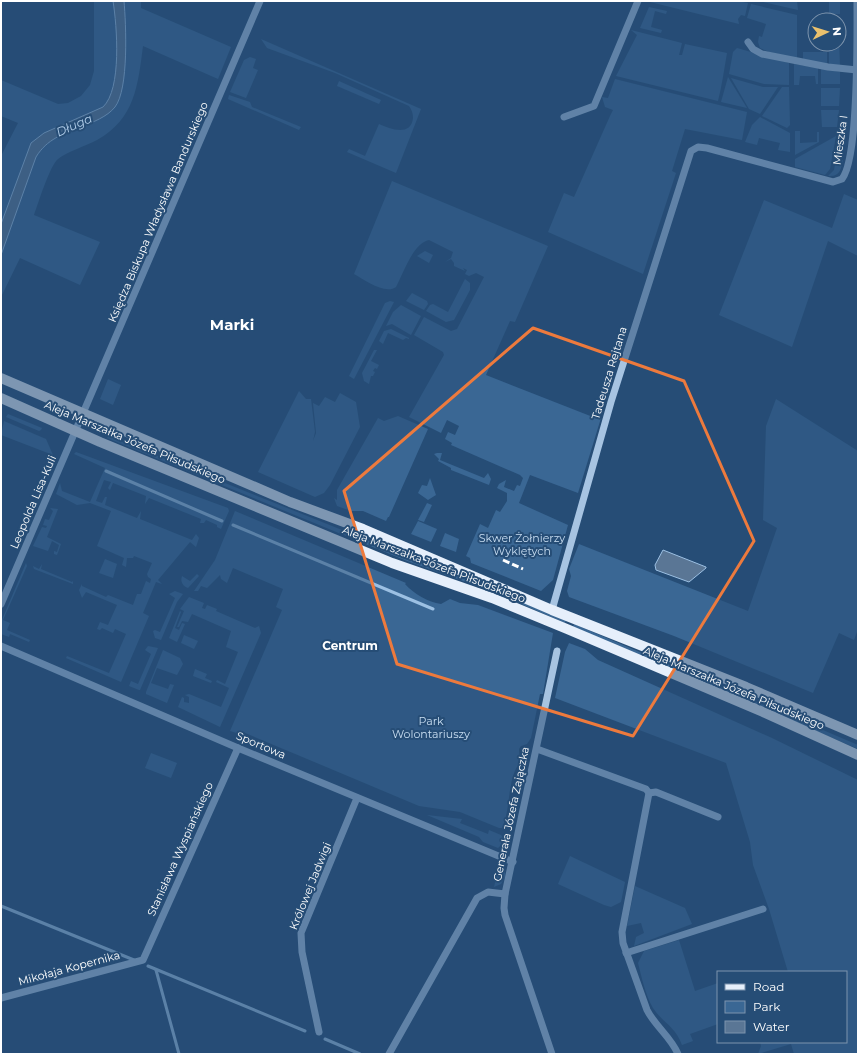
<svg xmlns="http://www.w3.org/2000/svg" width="859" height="1055" viewBox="0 0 859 1055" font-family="Montserrat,sans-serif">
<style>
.green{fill:#3a6794}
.water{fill:#5a7695;stroke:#9cc0e3}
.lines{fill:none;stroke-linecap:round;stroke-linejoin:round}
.stream{stroke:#9cc0e3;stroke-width:3}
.minor{stroke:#a7c4e2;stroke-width:7}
.major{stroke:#e6effb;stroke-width:10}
.rail{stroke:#fff;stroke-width:3;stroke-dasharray:7 3;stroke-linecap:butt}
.marked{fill:none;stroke:#ed7a3d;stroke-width:3;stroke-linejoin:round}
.labels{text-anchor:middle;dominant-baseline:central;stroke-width:4;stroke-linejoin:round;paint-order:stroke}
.street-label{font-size:11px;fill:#fff;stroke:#264d76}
.park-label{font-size:11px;fill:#c9def2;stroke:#264d76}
.water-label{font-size:12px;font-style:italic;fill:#b2ceea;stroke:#264d76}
.neighbourhood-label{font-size:12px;font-weight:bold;fill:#fff;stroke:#264d76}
.district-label{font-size:15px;font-weight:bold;fill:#fff;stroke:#264d76}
</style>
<rect width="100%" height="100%" fill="#264d76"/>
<g class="green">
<path d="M94 1H141V8L231 47 218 79 143 46C138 85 135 119 97 140 86 146 66 152 58 159 50 165 38 204 34 215L100 242 80 285 20 258 1 297V156L18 123 1 116V80L58 104 68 103 81 96 90 85 94 71Z"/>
<path d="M646 1H737L748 3 745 16 741 15 738 19 739 24Z"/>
<path d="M797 1 798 10 763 2V1Z"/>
<rect x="829" y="1" width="11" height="13"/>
<path d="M751 4 797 15V58L769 52 760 48 758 42 759 36 762 37 766 24 747 18Z"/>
<path d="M649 7 667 11 666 14 655 11 651 27 662 30 661 33 640 28Z"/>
<path d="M631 30 682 43 679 55H682L685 44 727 53C724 70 722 85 718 101L616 76 637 35Z"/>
<path d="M261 39 421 109 396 173 347 152 349 149 365 156 379 124C390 129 411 137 413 118 413 114 412 110 409 106L335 73 267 48Z"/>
<path d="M839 39 840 66 829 65V44H839Z"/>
<path d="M737 48 789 63V85L764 84 729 74 733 52Z"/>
<path d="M803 52H827V64L803 60Z"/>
<path d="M250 57 256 59 253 68 258 70 246 98 230 92 244 60Z"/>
<path d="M794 64 818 68V84H816L815 76H800L799 85H794Z"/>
<path d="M821 68 840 72V84H821Z"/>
<path d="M728 77 747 108 721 102Z"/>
<path d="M731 78 763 87H778L760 114 749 109Z"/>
<path d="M615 79 747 112 742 140 685 129 672 171 676 173 643 274 548 232 564 193 574 197 610 116 613 110 605 107 602 97 608 98Z"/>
<path d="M339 81 381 100 379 104 337 86Z"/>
<path d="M782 87H789L790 125 787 128 762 116Z"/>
<path d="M821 88H840L839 106H821Z"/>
<path d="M229 95 250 102 252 107 301 127 299 130 228 99Z"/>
<path d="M821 110H839L837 127H822Z"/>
<path d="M760 117 790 133V152L778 150 780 143 759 138 757 145 745 142 752 125Z"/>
<path d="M795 131H800V143L817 142V132H819V142L795 155Z"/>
<path d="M836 136 830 169 825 175 795 167V159Z"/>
<path d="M836 159 843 160C841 169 840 177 828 176L834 170Z"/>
<path d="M392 181 548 246 515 322 510 321 486 375 598 419 599 417 601 418 578 493 530 475 519 503 568 525 553 580 541 591 471 563 470 558 466 556 480 524 488 528 496 510 500 512 507 501V493L497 488 499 484 506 480 504 487 514 491 517 485 520 486 523 478 520 475 451 445 452 443 445 439 448 432 455 435 459 426 447 420 441 433 409 417 444 355 443 352 414 335 424 317 451 331 457 329 484 277 476 273 469 276 465 274 467 270 463 268 465 271 454 266V263L451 259 445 262 451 258 453 252 429 240C413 243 403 274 396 287 385 295 365 280 354 274Z"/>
<path d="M844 194 858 200V256L828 241 792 347 719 315 764 200 832 228Z"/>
<path d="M425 251 433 255 429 263 417 256Z"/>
<path d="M465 279 470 283V290L454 320 446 322 426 311 430 305 433 304 448 312Z"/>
<path d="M412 293 427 301 428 304 424 310 406 301Z"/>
<path d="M390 301 394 302 354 379 349 376 385 303Z"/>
<path d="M401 305 421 316 411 335 392 324 386 326 393 312Z"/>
<path d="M391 329 409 338V339L406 338 403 340 388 333 383 344 379 341 384 331Z"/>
<path d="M374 350H377L371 361 379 365 377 369 375 368 373 371 375 372 373 376H371L369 384 364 381 362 373Z"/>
<path d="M108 379 121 385 113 405 100 399Z"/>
<path d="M299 391 306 399H311L315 432 313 441 316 433 313 403 319 406 325 397 335 402 340 393 356 402 360 427 330 485 324 493 315 497 258 472Z"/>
<path d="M776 399 858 451V629L854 640 839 633 813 693 674 636 569 597 567 591 571 576 569 569 579 544 748 611 777 528 763 520 766 426Z"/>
<path d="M8 414 42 428 41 430 39 431 6 417Z"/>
<path d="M398 416 428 429 389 517H388L386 521 363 511H351L337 506 334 498 337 500V490L378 418 384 421Z"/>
<path d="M4 421 46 439 53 455 1 435Z"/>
<path d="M108 436 566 620 565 623 491 591 407 561 107 438Z"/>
<path d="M76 452 228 508 229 511 221 529 217 527V525L206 520 204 523H200L201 519 149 498 145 504 146 496 113 483 110 490 108 488 111 482 104 480 96 501 102 503 105 497H107L105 505 137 518 141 511 140 519 192 540 196 534 199 538 196 547 190 542 158 580 162 584 156 582 143 613 149 616 121 682 66 658 67 656 109 673 126 634 115 629 113 633 102 628 100 630 97 629 100 622 108 625 117 605 86 592 82 598 79 590 82 584V586L106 597 108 595 133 605 137 594H141L146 581 150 583 151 579 148 577 147 574 152 563 134 556 133 558H127L126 567 122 565 124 558 97 546 111 511 90 503 77 505 56 494 60 483 62 491 90 502 105 468 74 454Z"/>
<path d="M437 453H442L440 460 484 478 488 473 491 479 489 485 451 470V468L438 461 439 459 434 454Z"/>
<path d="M430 478 436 495 428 500 418 493 422 485 427 486Z"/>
<path d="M427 503 432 505 424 522 418 520Z"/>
<path d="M50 508 58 509 47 537 61 544 57 555 54 554V551L57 552 59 545 52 541 48 551 33 546 42 527 46 528 47 526 43 525 45 519 49 520 53 511Z"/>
<path d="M235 511 406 583 405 584C414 594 428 602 441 604L450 599 460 603 478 605 553 633 543 694H540L531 738 527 744 521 746 519 749 520 763C507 776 511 811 502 828H499L460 812 419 806 243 732 240 734 230 731 282 610 276 607 283 589 233 568 227 583 221 579 220 575 207 588 201 586 198 591H194L215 560Z"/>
<path d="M418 521 437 529 431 542 411 534Z"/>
<path d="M445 533 459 539 456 552 440 546Z"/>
<path d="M105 559 117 564 113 578 99 573Z"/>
<path d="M26 563 27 566 3 620 10 623 7 630 30 640 29 642 10 634 9 637 1 634V622Z"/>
<path d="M42 564 41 569 72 582 73 581V584L34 569 33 566 39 569Z"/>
<path d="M197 574 199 576 188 588C183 586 180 582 182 576L190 581Z"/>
<path d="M175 591 183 594 177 602 161 640 155 638 153 631 155 630 160 632 175 598 169 594Z"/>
<path d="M189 597 204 603 202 608 205 609 207 605 217 609 216 611 255 628 259 626 261 633 220 727 178 707 182 697 184 698V702L189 703V697L185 695 189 694 221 707 229 688 216 682 217 680 225 684 238 652 226 647 231 631 192 614 188 622 182 621 179 627H177L184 611 180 609Z"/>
<path d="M180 611 181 612 175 628 179 630 182 623 185 624 177 642 169 638Z"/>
<path d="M574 624 858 745V749L573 627Z"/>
<path d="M184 635 198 641 194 649 181 643Z"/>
<path d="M569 643 585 649 598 660 772 738 858 780V1054H794L791 1044 758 1054 761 1046 760 1042H846V972H788L769 909 753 865 750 842 726 763 555 698 565 652Z"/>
<path d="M148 646 158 648 140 690H139L129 686 131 681 138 684 151 654 145 650Z"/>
<path d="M163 650 180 658 183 664 177 675 157 668 151 683 168 689 170 684 174 685 167 703 146 694V692Z"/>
<path d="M195 669 207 674 205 678 212 681 211 683 193 676Z"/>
<path d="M151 753 177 763 171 778 145 768Z"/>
<path d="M427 815 462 819 460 823 488 834 489 830 501 835 504 839 503 843 498 848 483 842 479 837Z"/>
<path d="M570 856 625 882 621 902 611 907 604 905 558 884Z"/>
<path d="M500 862 505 869V877L501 884 494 887Z"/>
<path d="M635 886 685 908 692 924 634 946 636 937 644 933 641 923 627 926Z"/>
<path d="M679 940 695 991 718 983V1024L690 1034 693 1041 682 1045C675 1026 663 1023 653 1008 645 994 642 978 638 963L644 951Z"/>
</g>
<g class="water">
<path d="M113 1H124C126 24 129 89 115 107 107 117 93 122 81 127 63 134 47 139 36 157L1 255V224L31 143 44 133 103 107C122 89 117 26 113 1Z"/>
<path d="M663 550 706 567V568L689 582 656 570 655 565Z"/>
</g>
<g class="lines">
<g class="stream">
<path d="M106 471 222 521"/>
<path d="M233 525 433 609"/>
<path d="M1 906 134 960"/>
<path d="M148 966 305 1031"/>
<path d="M156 970 179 1054"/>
<path d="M325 1039 360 1054"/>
</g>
<g class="minor">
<path d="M748 42 753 49 762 54 828 67 857 70"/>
<path d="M564 117 594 106 638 1"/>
<path d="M1 604 260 1"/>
<path d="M552 610 611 402 691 151 698 147 707 148 833 182 842 179C859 158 857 34 857 1"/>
<path d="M1 646 238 748 513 862"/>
<path d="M537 749 646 789 649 793 622 932 623 943 647 1010C655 1026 671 1037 678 1054"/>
<path d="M649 793 656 792 718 817"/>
<path d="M505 894 504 908 505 915 552 1054"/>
<path d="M626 953 763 909"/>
<path d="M1 998 143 960 238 748"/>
<path d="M319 1032 302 952 301 933 357 798"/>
<path d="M389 1054 477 898 488 892 505 894 557 651"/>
</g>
<g class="major">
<path d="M1 378 290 502 363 529 552 610 746 687 858 735"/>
<path d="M1 398 100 442 392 563 492 598 567 629 763 712 858 755"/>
</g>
<path class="rail" d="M503 560 523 569"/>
</g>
<path d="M0 0H859V1055H0ZM533 328 684 381 754 541 633 736 397 664 344 491Z" fill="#264d76" fill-opacity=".55" fill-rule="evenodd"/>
<path class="marked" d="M533 328 684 381 754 541 633 736 397 664 344 491Z"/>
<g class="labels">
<g class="street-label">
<text transform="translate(840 140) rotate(-82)">Mieszka I</text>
<text transform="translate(158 212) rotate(-67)">Księdza Biskupa Władysława Bandurskiego</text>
<text transform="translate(609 373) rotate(-73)">Tadeusza Rejtana</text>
<text transform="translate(135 442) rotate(23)">Aleja Marszałka Józefa Piłsudskiego</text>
<text transform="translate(33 502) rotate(-67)">Leopolda Lisa-Kuli</text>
<text transform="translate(434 564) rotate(21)">Aleja Marszałka Józefa Piłsudskiego</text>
<text transform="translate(734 688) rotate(23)">Aleja Marszałka Józefa Piłsudskiego</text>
<text transform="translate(261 745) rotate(23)">Sportowa</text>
<text transform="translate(511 814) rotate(-78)">Generała Józefa Zajączka</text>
<text transform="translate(180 849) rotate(-66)">Stanisława Wyspiańskiego</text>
<text transform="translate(310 886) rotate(-68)">Królowej Jadwigi</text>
<text transform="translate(69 968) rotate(-15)">Mikołaja Kopernika</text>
</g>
<g class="park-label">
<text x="522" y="538">Skwer Żołnierzy<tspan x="522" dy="13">Wyklętych</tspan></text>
<text x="431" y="721">Park<tspan x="431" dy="13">Wolontariuszy</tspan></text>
</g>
<g class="water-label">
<text transform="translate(74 125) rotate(-24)">Długa</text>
</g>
<g class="neighbourhood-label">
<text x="350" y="645">Centrum</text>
</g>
<g class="district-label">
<text x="232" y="324">Marki</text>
</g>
</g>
<rect width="859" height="1055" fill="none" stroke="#ffffff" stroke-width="4"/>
<rect x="717" y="971" width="130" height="72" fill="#264d76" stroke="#7d94ad"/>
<rect x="725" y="984" width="20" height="6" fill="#e6effb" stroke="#7d94ad"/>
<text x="753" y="991" font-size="12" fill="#ffffff">Road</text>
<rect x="725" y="1001" width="20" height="12" fill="#3a6794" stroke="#7d94ad"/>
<text x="753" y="1011" font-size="12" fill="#ffffff">Park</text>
<rect x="725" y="1021" width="20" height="12" fill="#5a7695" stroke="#7d94ad"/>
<text x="753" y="1031" font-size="12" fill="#ffffff">Water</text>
<g transform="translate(827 32) rotate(86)"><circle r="19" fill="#264d76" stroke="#7d94ad"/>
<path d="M0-3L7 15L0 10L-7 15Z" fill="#eac16d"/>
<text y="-6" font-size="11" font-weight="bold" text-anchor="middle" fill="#ffffff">N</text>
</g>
</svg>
